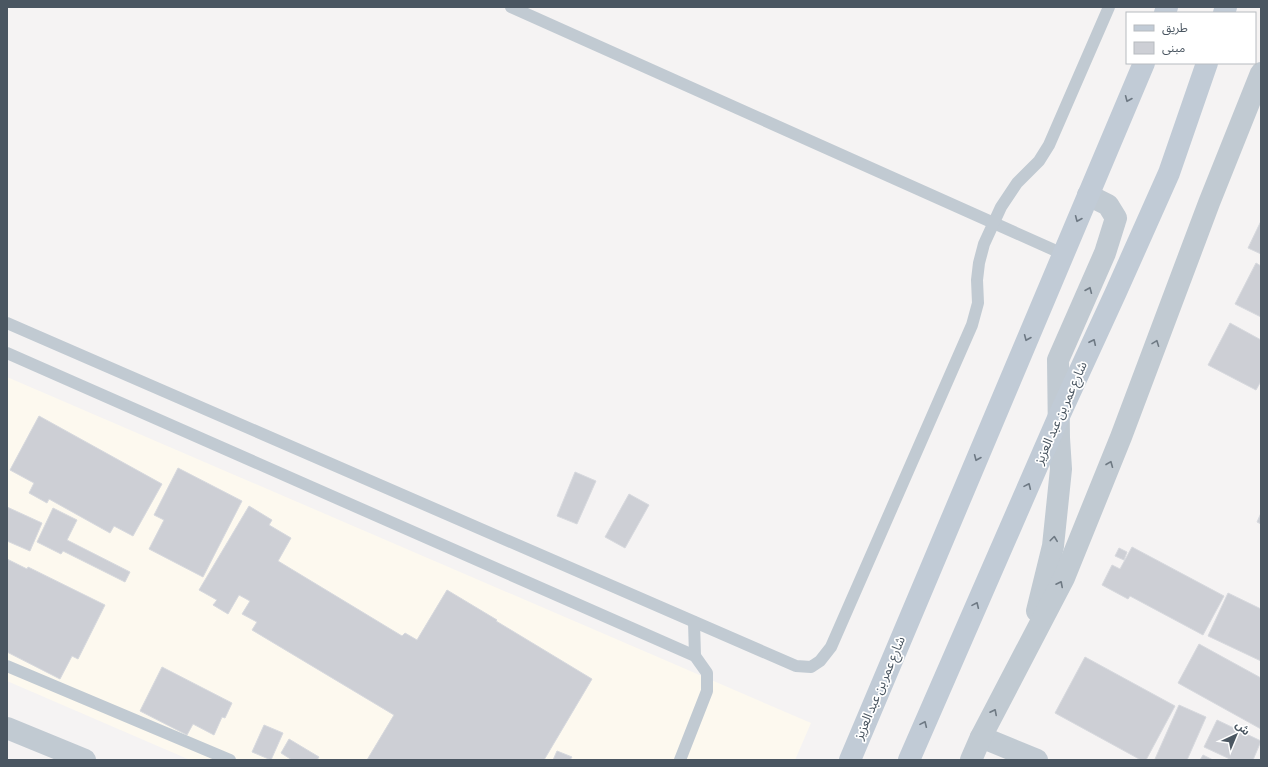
<svg xmlns="http://www.w3.org/2000/svg" width="1268" height="767" viewBox="0 0 1268 767" font-family="'Sofia Sans Condensed','Noto Sans Arabic',sans-serif">
<style>
.commercial{fill:#fdf9ef}
.building{fill:#cdcfd5;stroke:#d7d9de}
.lines{fill:none;stroke-linecap:round;stroke-linejoin:round}
.lane{stroke:#c1cad2;stroke-width:12}
.street{stroke:#c1cad2;stroke-width:22}
.secondary{stroke:#c1cbd6;stroke-width:22}
.oneway{stroke:#6e7984}
.oneway2{stroke:#6e7983}
.labels{text-anchor:middle;dominant-baseline:central;stroke-width:3.5;stroke-linejoin:round;paint-order:stroke}
.street-label{font-size:13px;fill:#4a5661;stroke:#fff}
</style>
<rect width="100%" height="100%" fill="#f5f3f3"/>
<path class="commercial" d="M7 377 811 723 795 760H190L7 681Z"/>
<g class="building">
<path d="M1261 221V254L1248 248Z"/>
<path d="M1256 263 1261 266V317L1235 304Z"/>
<path d="M1230 323 1261 340V381L1256 390 1208 365Z"/>
<path d="M39 416 162 484 133 536 114 526 110 533 49 499 47 503 29 493 34 483 10 470Z"/>
<path d="M178 468 242 501 203 577 149 549 164 520 154 515Z"/>
<path d="M575 472 596 481 577 524 557 516Z"/>
<path d="M629 494 649 505 625 548 605 537Z"/>
<path d="M249 506 272 520 269 525 291 538 278 561 402 636 405 633 417 640 447 590 497 620 496 621 592 679 544 760H367L394 715 252 630 257 622 242 614 250 601 239 595 228 614 213 605 217 600 199 590Z"/>
<path d="M7 507 42 523 30 551 7 541Z"/>
<path d="M53 508 77 520 67 540 130 572 125 582 63 551 61 554 37 542Z"/>
<path d="M1261 513V524L1257 522Z"/>
<path d="M1132 547 1224 596 1203 635 1130 596 1128 599 1102 585 1112 565 1120 569Z"/>
<path d="M1119 548 1127 552 1124 560 1115 556Z"/>
<path d="M7 559 27 569 28 567 105 605 78 659 72 656 60 679 7 652Z"/>
<path d="M1228 593 1261 609V661L1208 636Z"/>
<path d="M1199 644 1261 678V729L1178 683Z"/>
<path d="M1085 657 1175 706 1146 760H1141L1055 713Z"/>
<path d="M162 667 232 703 225 718 222 717 214 735 193 724 187 735 140 711Z"/>
<path d="M1179 705 1206 717 1187 760H1158L1155 759Z"/>
<path d="M1217 720 1261 741 1253 760H1232L1204 747Z"/>
<path d="M264 725 283 733 271 760 252 752Z"/>
<path d="M289 739 319 757 317 760H292L281 753Z"/>
<path d="M557 751 572 757 570 760H553Z"/>
<path d="M1203 755 1213 760H1200Z"/>
</g>
<g class="lines">
<g class="lane">
<path d="M511 7 1063 254"/>
<path d="M7 323 796 666 811 667 820 661 831 647 972 325 978 303 977 280 979 263 984 244 1001 207 1017 183 1039 161 1049 145 1109 7"/>
<path d="M7 353 695 656 707 673V691L680 760"/>
<path d="M694 622 695 656"/>
<path d="M7 666 230 760"/>
</g>
<g class="street">
<path d="M1037 611 1053 546 1061 469 1059 438 1058 360 1105 253 1116 218 1108 205 1088 195"/>
<path d="M7 728 85 760"/>
<path d="M981 737 1037 760"/>
<path d="M971 760 981 737 1064 578 1121 437 1209 203 1261 73"/>
</g>
<g class="secondary">
<path d="M1165 13 1167 7"/>
<path d="M1224 13 1226 7"/>
<path d="M850 760 1144 63"/>
<path d="M909 760 1059 416 1116 292 1169 173 1207 63"/>
</g>
</g>
<defs><path id="oneway-chevron" d="M-2-3.5L2.5 0L-2 3.5" fill="none" stroke-width="1.6" stroke-linecap="round" stroke-linejoin="round"/></defs>
<g class="oneway">
<use href="#oneway-chevron" transform="translate(1128 99) rotate(113)"/>
<use href="#oneway-chevron" transform="translate(1078 219) rotate(113)"/>
<use href="#oneway-chevron" transform="translate(1027 338) rotate(113)"/>
<use href="#oneway-chevron" transform="translate(1093 342) rotate(-65)"/>
<use href="#oneway-chevron" transform="translate(977 458) rotate(113)"/>
<use href="#oneway-chevron" transform="translate(1028 486) rotate(-66)"/>
<use href="#oneway-chevron" transform="translate(976 605) rotate(-66)"/>
<use href="#oneway-chevron" transform="translate(924 724) rotate(-66)"/>
</g>
<g class="oneway2">
<use href="#oneway-chevron" transform="translate(1089 290) rotate(-67)"/>
<use href="#oneway-chevron" transform="translate(1156 343) rotate(-69)"/>
<use href="#oneway-chevron" transform="translate(1110 464) rotate(-68)"/>
<use href="#oneway-chevron" transform="translate(1054 539) rotate(-83)"/>
<use href="#oneway-chevron" transform="translate(1060 584) rotate(-63)"/>
<use href="#oneway-chevron" transform="translate(994 712) rotate(-63)"/>
</g>
<g class="labels">
<g class="street-label">
<text transform="translate(1061 413) rotate(-66)">شارع عمر بن عبد العزيز</text>
<text transform="translate(880 688) rotate(-67)">شارع عمر بن عبد العزيز</text>
</g>
</g>
<rect width="1268" height="767" fill="none" stroke="#4a5661" stroke-width="16"/>
<rect x="1126" y="12" width="130" height="52" fill="#ffffff" stroke="#b7bbc0"/>
<rect x="1134" y="25" width="20" height="6" fill="#c1cbd6" stroke="#b7bbc0"/>
<text x="1162" y="32" font-size="12" fill="#4a5661">طريق</text>
<rect x="1134" y="42" width="20" height="12" fill="#cdcfd5" stroke="#b7bbc0"/>
<text x="1162" y="52" font-size="12" fill="#4a5661">مبنى</text>
<g transform="translate(1236 735) rotate(44)" stroke="#ffffff" stroke-width="3" paint-order="stroke">
<path d="M0-3L7 15L0 10L-7 15Z" fill="#4a5661"/>
<text y="-6" font-size="11" font-weight="bold" text-anchor="middle" fill="#4a5661">ش</text>
</g>
</svg>
